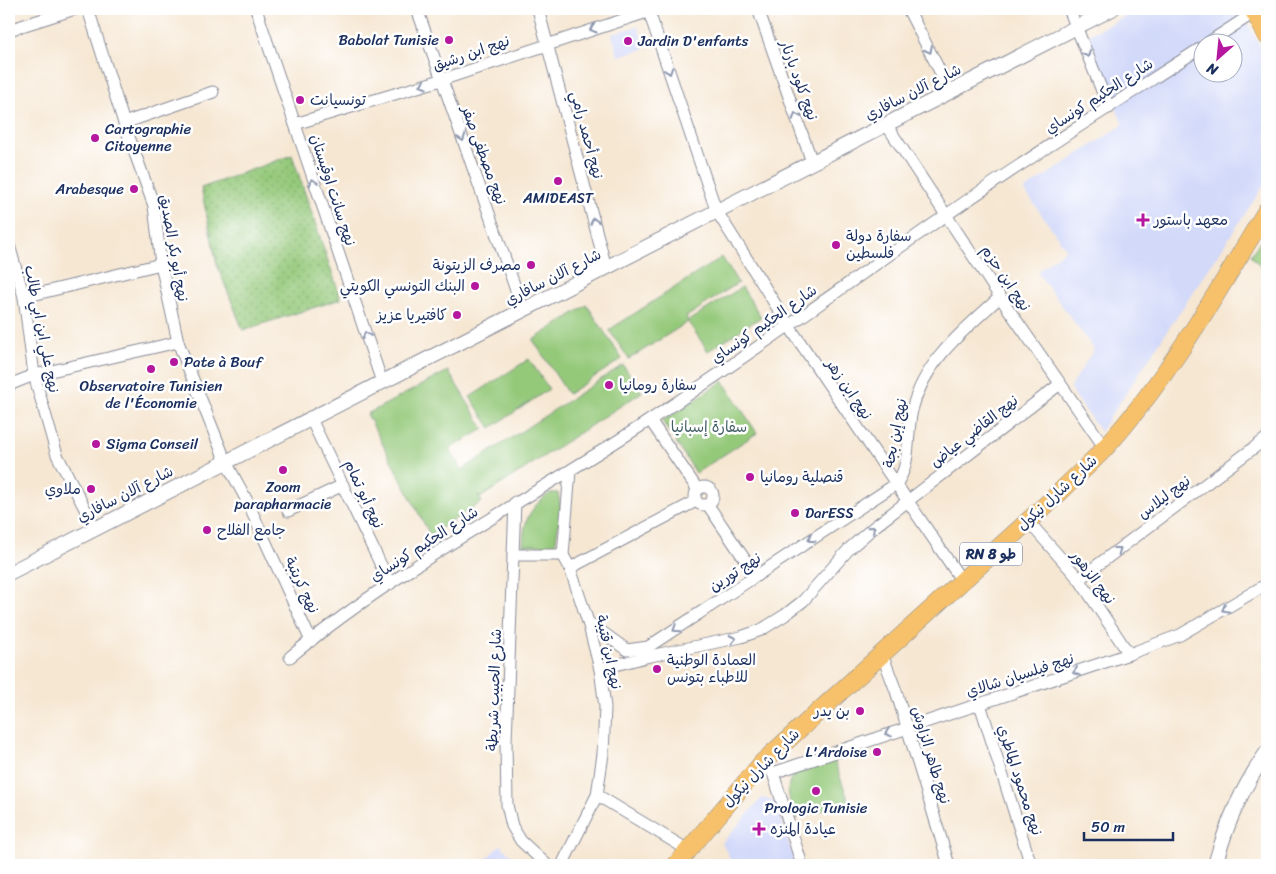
<svg xmlns="http://www.w3.org/2000/svg" width="1276" height="874" viewBox="0 0 1276 874" font-family="Sriracha,'Playpen Sans Arabic',sans-serif">
<style>
.built{fill:#d2d9f9;fill-rule:evenodd}
.grass{fill:url(#grass-dots);stroke:#587c6c}
.garden{fill:#95c97a;stroke:#587c6c}
.lines{fill:none;stroke-linecap:round;stroke-linejoin:round}
.minor-casing{stroke:#888b98;stroke-width:13}
.tertiary-casing{stroke:#888b98;stroke-width:16}
.primary-casing{stroke:#888b98;stroke-width:19}
.minor{stroke:#fff;stroke-width:11}
.tertiary{stroke:#fff;stroke-width:14}
.primary{stroke:#f6c16b;stroke-width:18}
.oneway{stroke:#8d97ae}
.poi-dot{fill:#b5179e;stroke:#fff;stroke-width:2}
.labels{text-anchor:middle;dominant-baseline:central;stroke-width:5;stroke-linejoin:round;paint-order:stroke}
.shield{fill:#fff;stroke:#5f6d8e;stroke-width:1}
.shield-label{font-size:14px;font-weight:bold;fill:#1b2f5e}
.poi-label{font-size:15px;fill:#1b2f5e;stroke:#fff;text-anchor:start}
.street-label{font-size:15px;fill:#1b2f5e;stroke:#fff}
.park-label{font-size:15px;fill:#405d66;stroke:#fff}
</style>
<defs>
<pattern id="grass-dots" width="8" height="8" patternUnits="userSpaceOnUse" patternTransform="scale(1.25)"><rect width="8" height="8" fill="#95c97a"/><path d="M2 2h.1M6 6h.1" fill="none" stroke="#79a467" stroke-width="1.8" stroke-linecap="round"/></pattern>
</defs>
<rect width="100%" height="100%" fill="#fff"/>
<filter id="ink" filterUnits="userSpaceOnUse"><feTurbulence type="fractalNoise" baseFrequency=".02" numOctaves="2"/><feDisplacementMap in="SourceGraphic" scale="10" xChannelSelector="R" yChannelSelector="G"/><feConvolveMatrix kernelMatrix="1 2 1 2 8 2 1 2 1" color-interpolation-filters="sRGB"/></filter>
<filter id="wash" filterUnits="userSpaceOnUse"><feTurbulence type="fractalNoise" baseFrequency=".0096" numOctaves="4" result="noise"/><feDisplacementMap in="SourceGraphic" scale="20" xChannelSelector="R" yChannelSelector="G"/><feGaussianBlur stdDeviation="1.12" result="paint"/><feColorMatrix in="noise" values="0 0 0 0 0 0 0 0 0 0 0 0 0 0 0 0 0 1.4 0 .05"/><feComposite in="paint" operator="in"/></filter>
<g filter="url(#wash)">
<rect width="100%" height="100%" fill="#f6e7d3"/>
<g class="built">
<path d="M1139 9H1240L1267 59V181L1100 432 1070 388 1094 349 1037 272 1066 249 1024 190 1123 125 1086 36ZM1204 42H1234V72H1204Z"/>
<path d="M638 26 645 49 618 56 612 34Z"/>
<path d="M762 798 772 800 776 804 796 865H733L722 843Z"/>
<path d="M500 845 507 851 522 865H480Z"/>
</g>
<path class="grass" d="M292 155 341 299 243 330 217 265 201 188Z"/>
<g class="garden">
<path d="M1267 231V275L1251 255Z"/>
<path d="M722 257 738 283 686 317 688 321 742 287 761 317 708 351 688 322 629 359 609 330Z"/>
<path d="M587 305 622 359 568 394 533 340Z"/>
<path d="M529 359 549 389 491 428 470 397Z"/>
<path d="M623 365 642 392 480 498 477 494 482 502 430 535 367 414 448 371 484 429 449 449 462 470Z"/>
<path d="M723 381 757 433 696 473 662 421Z"/>
<path d="M550 493H558L561 509 555 546 523 545C524 519 529 509 550 493Z"/>
<path d="M833 757 849 802 794 819C780 770 792 773 833 757Z"/>
</g>
</g>
<g filter="url(#ink)">
<g class="lines">
<g class="minor-casing">
<g id="minor">
<path d="M88 9 124 123 154 206 161 264 178 342 226 462 246 499 311 641"/>
<path d="M256 9 382 382"/>
<path d="M417 9 523 310"/>
<path d="M538 9 606 268"/>
<path d="M648 9 716 210 789 326 962 581"/>
<path d="M758 9 812 162"/>
<path d="M908 9 950 91"/>
<path d="M1069 9 1109 108"/>
<path d="M9 30 75 9"/>
<path d="M1209 42 1255 12"/>
<path d="M124 123 213 92"/>
<path d="M295 124 441 80 656 9"/>
<path d="M886 124 1000 297 1105 448"/>
<path d="M9 245 24 297 34 375 57 455 95 528"/>
<path d="M24 297 161 264"/>
<path d="M9 385 34 375 178 342"/>
<path d="M310 417 390 584"/>
<path d="M650 420 698 490"/>
<circle cx="704" cy="496" r="9"/>
<path d="M515 502 506 741 507 805 512 826 521 841 547 865"/>
<path d="M708 505 756 576"/>
<path d="M288 511 343 485"/>
<path d="M1028 521 1079 579 1129 654"/>
<path d="M513 555H563"/>
<path d="M570 568 696 501"/>
<path d="M1079 579 1267 438"/>
<path d="M588 622 627 650 648 647 896 484C912 464 906 435 912 410 924 361 964 330 1000 297"/>
<path d="M882 654 896 691 949 865"/>
<path d="M290 657C401 566 529 499 650 420 750 355 846 284 945 216 1029 157 1117 102 1204 46"/>
<path d="M600 669 650 656 741 637 761 630 785 615 803 601 849 549 874 527 1060 384"/>
<path d="M980 704 1031 865"/>
<path d="M769 769 773 773 802 865"/>
<path d="M773 773 1129 654 1180 635 1267 584"/>
<path d="M597 795 688 850"/>
<path d="M562 865 597 795 603 754 605 707 600 669 588 622 570 568 563 555 570 471"/>
</g>
</g>
<g class="tertiary-casing">
<g id="tertiary">
<path d="M9 573 1112 9"/>
<path d="M1215 865C1227 822 1242 788 1267 752"/>
</g>
</g>
<g class="primary-casing">
<g id="primary">
<path d="M1253 9 1267 36"/>
<path d="M676 865 762 763 1059 493C1074 478 1090 464 1105 448 1169 377 1218 291 1267 210"/>
</g>
</g>
<use href="#minor" class="minor"/>
<use href="#tertiary" class="tertiary"/>
<use href="#primary" class="primary"/>
</g>
<defs><path id="oneway-chevron" d="M-2-3.5L2.5 0L-2 3.5" fill="none" stroke-width="1.6" stroke-linecap="round" stroke-linejoin="round" transform="scale(1.25)"/></defs>
<g class="oneway">
<use href="#oneway-chevron" transform="translate(593 29) rotate(163)"/>
<use href="#oneway-chevron" transform="translate(929 50) rotate(63)"/>
<use href="#oneway-chevron" transform="translate(1087 54) rotate(67)"/>
<use href="#oneway-chevron" transform="translate(669 71) rotate(71)"/>
<use href="#oneway-chevron" transform="translate(423 85) rotate(163)"/>
<use href="#oneway-chevron" transform="translate(796 116) rotate(-110)"/>
<use href="#oneway-chevron" transform="translate(462 138) rotate(70)"/>
<use href="#oneway-chevron" transform="translate(313 182) rotate(-108)"/>
<use href="#oneway-chevron" transform="translate(594 221) rotate(-105)"/>
<use href="#oneway-chevron" transform="translate(366 335) rotate(-109)"/>
<use href="#oneway-chevron" transform="translate(872 529) rotate(-40)"/>
<use href="#oneway-chevron" transform="translate(811 539) rotate(147)"/>
<use href="#oneway-chevron" transform="translate(1118 550) rotate(-37)"/>
<use href="#oneway-chevron" transform="translate(1225 609) rotate(151)"/>
<use href="#oneway-chevron" transform="translate(676 629) rotate(147)"/>
<use href="#oneway-chevron" transform="translate(733 639) rotate(-12)"/>
<use href="#oneway-chevron" transform="translate(1076 672) rotate(162)"/>
<use href="#oneway-chevron" transform="translate(888 733) rotate(161)"/>
</g>
</g>
<g class="poi-dot">
<circle cx="449" cy="40" r="5"/>
<circle cx="628" cy="41" r="5"/>
<circle cx="300" cy="100" r="5"/>
<circle cx="95" cy="138" r="5"/>
<circle cx="558" cy="181" r="5"/>
<circle cx="134" cy="189" r="5"/>
<path d="M1140.5 212.5h5v5h5v5h-5v5h-5v-5h-5v-5h5z"/>
<circle cx="836" cy="245" r="5"/>
<circle cx="531" cy="265" r="5"/>
<circle cx="475" cy="286" r="5"/>
<circle cx="457" cy="315" r="5"/>
<circle cx="174" cy="362" r="5"/>
<circle cx="151" cy="369" r="5"/>
<circle cx="609" cy="385" r="5"/>
<circle cx="96" cy="444" r="5"/>
<circle cx="283" cy="470" r="5"/>
<circle cx="750" cy="477" r="5"/>
<circle cx="91" cy="489" r="5"/>
<circle cx="795" cy="513" r="5"/>
<circle cx="207" cy="530" r="5"/>
<circle cx="657" cy="669" r="5"/>
<circle cx="860" cy="711" r="5"/>
<circle cx="877" cy="752" r="5"/>
<circle cx="816" cy="791" r="5"/>
<path d="M756.5 821.5h5v5h5v5h-5v5h-5v-5h-5v-5h5z"/>
</g>
<g class="labels">
<rect class="shield" x="960" y="542.5" width="62" height="23" rx="4"/>
<g class="shield-label">
<text x="991" y="554">RN 8 طو</text>
</g>
<g class="poi-label">
<text x="439" y="40" text-anchor="end">Babolat Tunisie</text>
<text x="638" y="41">Jardin D'enfants</text>
<text x="310" y="100">تونسيانت</text>
<text x="105" y="129">Cartographie<tspan x="105" dy="17">Citoyenne</tspan></text>
<text x="124" y="189" text-anchor="end">Arabesque</text>
<text x="558" y="198" text-anchor="middle">AMIDEAST</text>
<text x="1154" y="220">معهد باستور</text>
<text x="846" y="236">سفارة دولة<tspan x="846" dy="17">فلسطين</tspan></text>
<text x="521" y="265" text-anchor="end">مصرف الزيتونة</text>
<text x="465" y="286" text-anchor="end">البنك التونسي الكويتي</text>
<text x="447" y="315" text-anchor="end">كافتيريا عزيز</text>
<text x="184" y="362">Pate à Bouf</text>
<text x="619" y="385">سفارة رومانيا</text>
<text x="151" y="386" text-anchor="middle">Observatoire Tunisien<tspan x="151" dy="17">de l'Économie</tspan></text>
<text x="106" y="444">Sigma Conseil</text>
<text x="760" y="477">قنصلية رومانيا</text>
<text x="283" y="487" text-anchor="middle">Zoom<tspan x="283" dy="17">parapharmacie</tspan></text>
<text x="81" y="489" text-anchor="end">ملاوي</text>
<text x="805" y="513">DarESS</text>
<text x="217" y="530">جامع الفلاح</text>
<text x="667" y="660">العمادة الوطنية<tspan x="667" dy="17">للاطباء بتونس</tspan></text>
<text x="850" y="711" text-anchor="end">بن يدر</text>
<text x="867" y="752" text-anchor="end">L'Ardoise</text>
<text x="816" y="808" text-anchor="middle">Prologic Tunisie</text>
<text x="770" y="829">عيادة المنزه</text>
</g>
<g class="street-label">
<text transform="translate(471 53) rotate(-19)">نهج ابن رشيق</text>
<text transform="translate(799 80) rotate(70)">نهج كلود بارنار</text>
<text transform="translate(913 92) rotate(-27)">شارع آلان سافاري</text>
<text transform="translate(1099 96) rotate(-33)">شارع الحكيم كونساي</text>
<text transform="translate(587 135) rotate(75)">نهج أحمد رامي</text>
<text transform="translate(484 155) rotate(70)">نهج مصطفى صفر</text>
<text transform="translate(333 190) rotate(72)">نهج سانت اوقيستان</text>
<text transform="translate(174 248) rotate(80)">نهج أبو بكر الصديق</text>
<text transform="translate(553 277) rotate(-27)">شارع آلان سافاري</text>
<text transform="translate(1006 278) rotate(56)">نهج ابن حزم</text>
<text transform="translate(764 324) rotate(-35)">شارع الحكيم كونساي</text>
<text transform="translate(42 329) rotate(79)">نهج علي ابن ابي طالب</text>
<text transform="translate(849 389) rotate(56)">نهج ابن زهر</text>
<text transform="translate(974 431) rotate(-38)">نهج القاضي عياض</text>
<text transform="translate(895 433) rotate(-79)">نهج إبن بجة</text>
<text transform="translate(1057 493) rotate(-43)">شارع شارل نيكول</text>
<text transform="translate(125 494) rotate(-27)">شارع آلان سافاري</text>
<text transform="translate(364 494) rotate(65)">نهج أبو تمام</text>
<text transform="translate(1164 497) rotate(-37)">نهج ليلاس</text>
<text transform="translate(424 544) rotate(-33)">شارع الحكيم كونساي</text>
<text transform="translate(735 572) rotate(-33)">نهج تورين</text>
<text transform="translate(1093 577) rotate(53)">نهج الزهور</text>
<text transform="translate(302 585) rotate(65)">نهج كريتبة</text>
<text transform="translate(609 652) rotate(78)">نهج ابن قتيبة</text>
<text transform="translate(1020 675) rotate(-18)">نهج فيلسيان شالاي</text>
<text transform="translate(494 690) rotate(-88)">شارع الحبيب شريطة</text>
<text transform="translate(931 755) rotate(73)">نهج طاهر الزاوش</text>
<text transform="translate(761 768) rotate(-46)">شارع شارل نيكول</text>
<text transform="translate(1020 780) rotate(72)">نهج محمود الماطري</text>
</g>
<g class="park-label">
<text x="709" y="427">سفارة إسبانيا</text>
</g>
</g>
<rect width="1276" height="874" fill="none" stroke="#fff" stroke-width="30"/>
<g transform="translate(1218 58) rotate(207)"><circle r="24" fill="#ffffff" stroke="#a4acbf"/>
<path d="M0-4L9 19L0 12L-9 19Z" fill="#b5179e"/>
<text y="-8" font-size="14" font-weight="bold" text-anchor="middle" fill="#1b2f5e">N</text>
</g>
<path d="M1084 832v8h89v-8" fill="none" stroke="#1b2f5e" stroke-width="2.5"/>
<text x="1091" y="832" font-size="15" fill="#1b2f5e" stroke="#ffffff" stroke-width="4" paint-order="stroke">50 m</text>
</svg>
